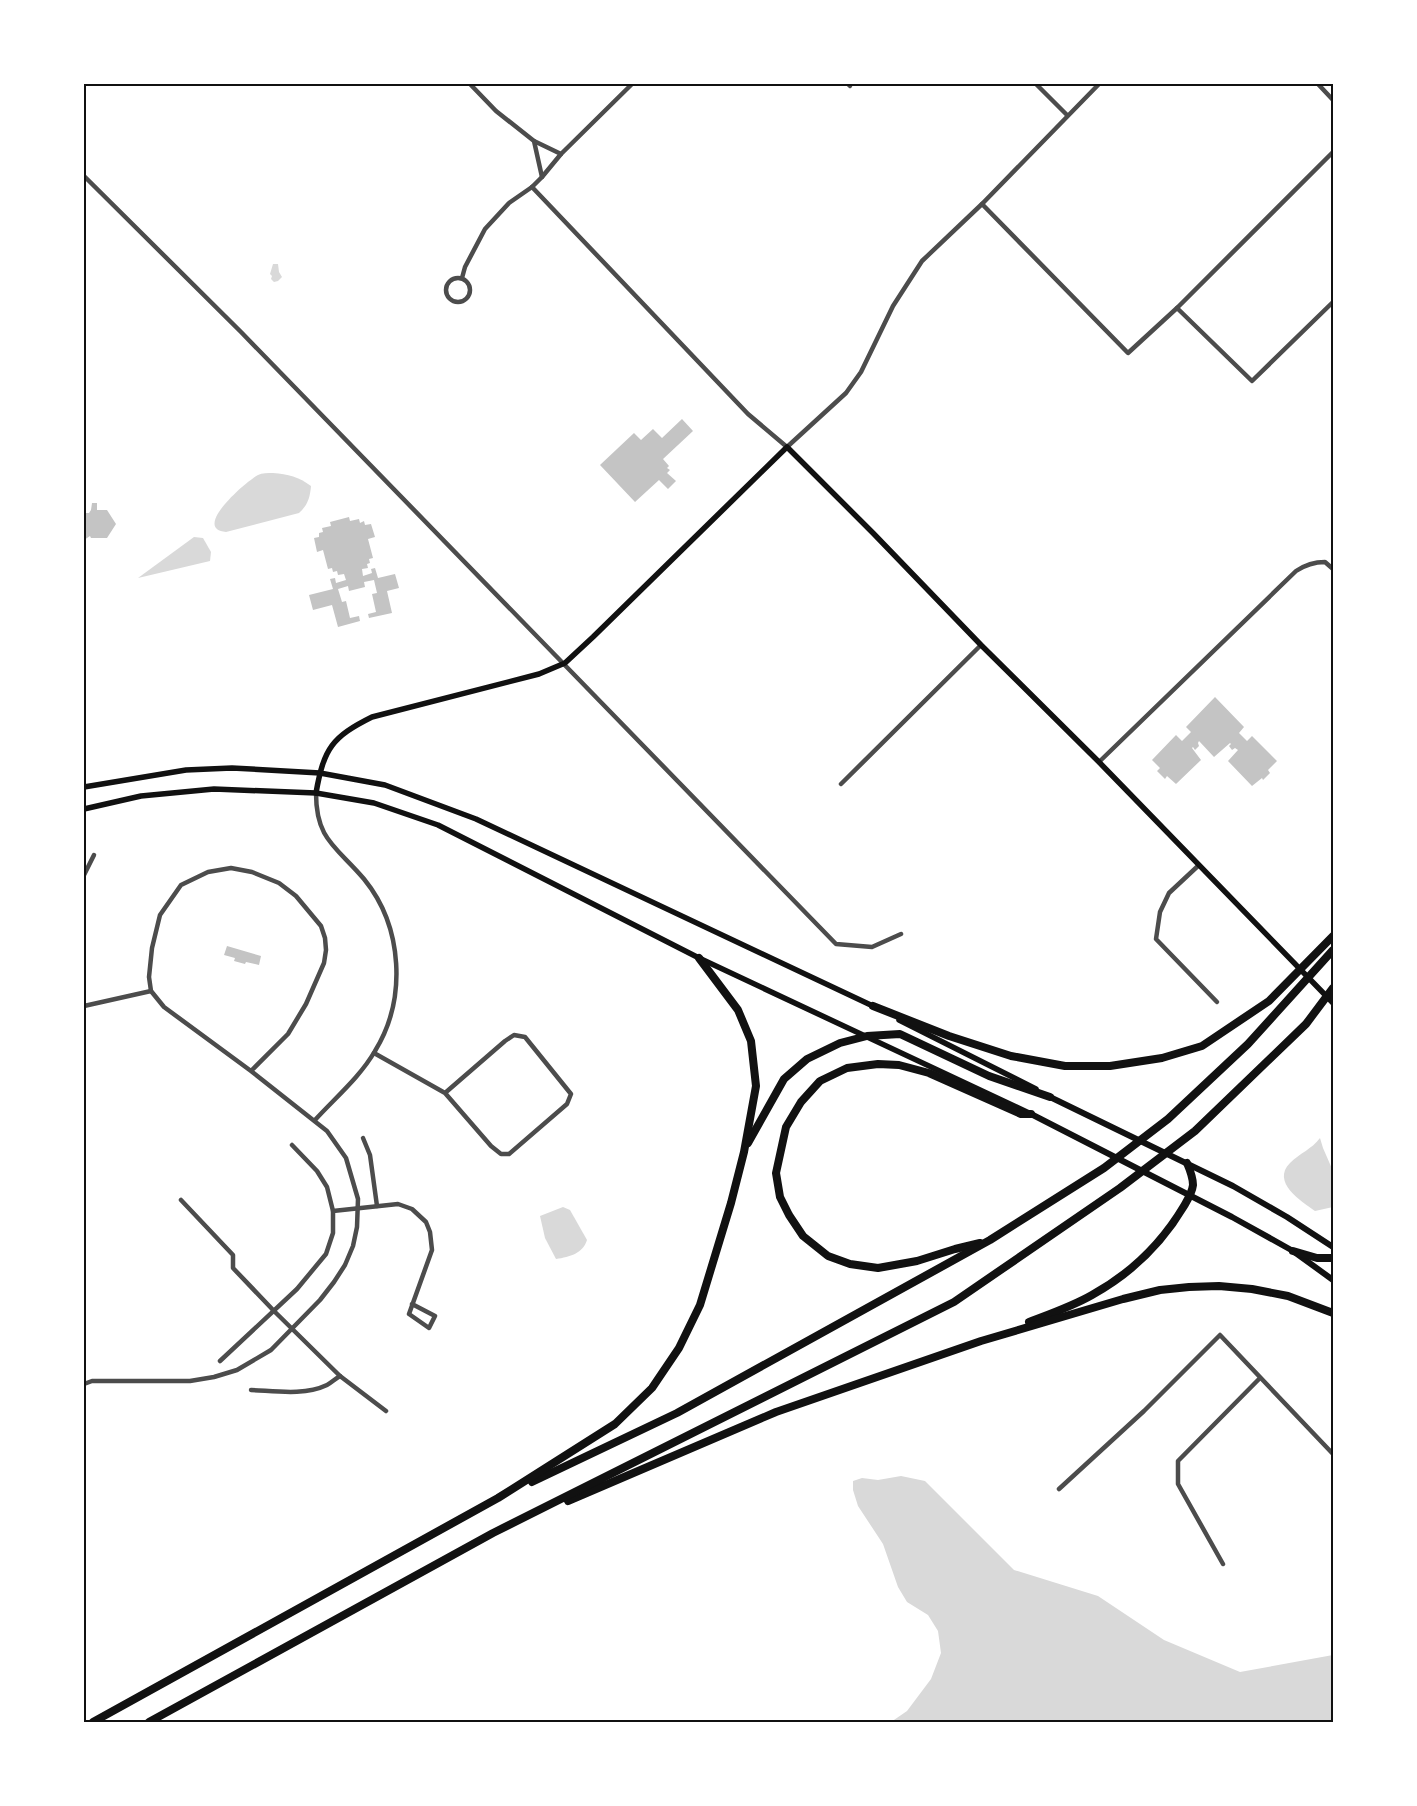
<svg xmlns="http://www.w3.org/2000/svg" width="1417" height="1806" viewBox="0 0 1417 1806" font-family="Karla,sans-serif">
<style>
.water{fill:#d9d9d9}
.building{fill:#c4c4c4}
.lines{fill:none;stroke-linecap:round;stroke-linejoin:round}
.minor{stroke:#4c4c4c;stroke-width:4.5}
.secondary{stroke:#111;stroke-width:5.5}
.primary{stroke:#111;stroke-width:6}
.motorway{stroke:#111;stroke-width:8}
.neatline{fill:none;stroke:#111;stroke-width:2}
</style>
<rect width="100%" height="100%" fill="#fff"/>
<g class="water">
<path d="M273 264H278L279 272 282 277 278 281 274 282 271 279 272 276 270 274Z"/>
<path d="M273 473C288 474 299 477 311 486 310 497 308 505 299 513L226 532C191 529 246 481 258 475 262 473 268 473 273 473Z"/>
<path d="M194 537 203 538 211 552 210 561 138 578Z"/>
<path d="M1320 1138 1323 1148 1333 1171V1207L1315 1211C1301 1201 1271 1182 1290 1163 1300 1153 1312 1149 1320 1138Z"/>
<path d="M563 1207 570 1210 587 1240C583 1253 570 1257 556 1259L545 1238 540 1216Z"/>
<path d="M901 1476 925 1481 1014 1570 1098 1596 1164 1640 1240 1672 1333 1655V1722H891L907 1711 931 1679 941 1653 938 1631 928 1615 907 1602 898 1587 883 1544 858 1506 853 1490V1481L862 1478 878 1480Z"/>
</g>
<g class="building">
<path d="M682 419 693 431 663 459 669 466 667 468 670 470 667 473 676 481 668 489 659 480 635 502 600 465 634 433 641 440 653 429 662 438Z"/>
<path d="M92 503H97V510H107L116 524 107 538H91L90 536 84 540V513H89L91 510Z"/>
<path d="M349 517 350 521 359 519 360 523 364 521 365 525 371 524 375 537 368 539 373 558 369 559 370 563 367 564 368 568 362 569 363 576 372 573 371 569 375 568 378 578 395 574 399 588 387 591 392 613 369 618 368 614 376 612 372 594 377 593 374 580 364 582 365 587 349 591 348 586 338 589 342 602 346 601 350 618 359 616 360 621 338 627 332 605 313 610 309 595 333 589 330 579 335 578 336 583 346 580 344 574 338 575 337 571 333 572 332 568 328 569 323 550 317 552 314 538 319 537V533L323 532 322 528 331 526 330 522Z"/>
<path d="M1215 697 1244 727 1239 733 1247 741 1252 736 1277 761 1268 770 1270 773 1263 780 1262 778 1252 786 1228 761 1238 750 1235 748 1232 750 1229 746 1231 744 1230 743 1214 757 1199 741 1198 743 1199 746 1195 750 1193 747 1192 748 1201 760 1176 784 1167 776 1165 779 1157 771 1160 768 1152 760 1176 735 1182 741 1191 732 1186 727Z"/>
<path d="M227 946 261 956 259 965 246 962 245 964 234 961 235 958 224 955Z"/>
</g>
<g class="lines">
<g class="minor">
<path d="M470 84 496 111 534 141 542 177"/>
<path d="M848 84 850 86"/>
<path d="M1036 84 1067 115"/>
<path d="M1318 84 1333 100"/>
<path d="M534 141 561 154"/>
<path d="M84 176 241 332 836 944 872 947 901 934"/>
<path d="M532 187 748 414 787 447 846 393 861 372 893 306 922 261 982 204 1099 84"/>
<path d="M982 204 1128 353 1177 308 1333 152"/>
<circle cx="458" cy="290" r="12"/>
<path d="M462 278 465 267 485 229 509 203 532 187 542 177 561 154 632 84"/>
<path d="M1177 308 1252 381 1333 302"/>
<path d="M1099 762 1296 571C1305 565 1313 562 1325 562L1333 569"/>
<path d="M841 784 981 645"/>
<path d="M1199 865 1169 893 1160 912 1156 939 1217 1002"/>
<path d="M84 875 94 855"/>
<path d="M84 1006 151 991"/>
<path d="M374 1053 445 1093 491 1146 501 1154H509L567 1104 571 1094 525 1037 514 1035 505 1041 445 1093"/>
<path d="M315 1120C335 1098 360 1077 375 1051 407 999 403 927 364 879 336 846 316 840 316 793"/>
<path d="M363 1138 370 1155 377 1206"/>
<path d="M181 1200 233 1255V1268L274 1311 340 1376 386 1411"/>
<path d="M333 1211 398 1204 412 1209 426 1222 430 1232 432 1250 409 1314 429 1328 435 1316 412 1304"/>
<path d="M220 1361 297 1289 326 1254 333 1233V1211L327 1187 317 1171 292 1145"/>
<path d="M84 1384 92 1381H190L214 1377 237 1370 271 1350 320 1300 334 1282 345 1265 353 1246 357 1227 358 1199 346 1158 327 1131 251 1071 164 1007 151 991 149 977 152 948 160 915 181 885 208 872 231 868 252 872 279 883 296 896 321 926 325 938 326 950 324 963 306 1004 288 1034 251 1071"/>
<path d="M251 1390C275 1391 304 1396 327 1385 331 1383 335 1379 340 1376"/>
<path d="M1059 1489 1144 1411 1220 1335 1333 1454"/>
<path d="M1223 1564 1178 1484V1461L1260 1378"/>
</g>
<g class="secondary">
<path d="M84 787 186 770 232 768 320 773 385 785 476 819 875 1007"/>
<path d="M316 793C324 748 332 737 372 717L539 674 565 663 593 637 787 447 873 533 981 645 1099 762 1333 1003"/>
<path d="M84 809 141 796 214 789 316 793 374 803 438 825 699 958 1029 1113"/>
<path d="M899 1020 1036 1089"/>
</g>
<g class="primary">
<path d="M1050 1097 1233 1186 1287 1217 1333 1247"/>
<path d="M1031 1114 1232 1217 1293 1251 1333 1280"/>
</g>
<g class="motorway">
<path d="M873 1006 949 1036 1011 1056 1065 1066H1110L1162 1058 1202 1046 1269 1001 1333 936"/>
<path d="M748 1143 784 1079 807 1059 840 1043 867 1036 900 1034 989 1076 1050 1097"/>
<path d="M980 1243 955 1249 917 1261 878 1268 850 1264 828 1256 803 1236 789 1215 780 1197 776 1173 786 1127 801 1102 820 1081 847 1068 878 1064 899 1065 929 1073 1021 1114H1031"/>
<path d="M1293 1251 1317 1258H1333"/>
<path d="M1029 1322C1050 1314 1073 1306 1092 1295 1130 1274 1162 1243 1184 1206 1188 1199 1192 1193 1193 1185 1193 1177 1190 1170 1187 1163"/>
<path d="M532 1482 677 1413 990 1240 1104 1168 1168 1119 1248 1044 1333 950"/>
<path d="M568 1501 776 1412 981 1341 1123 1299 1160 1290 1189 1287 1219 1286 1252 1289 1288 1296 1333 1313"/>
<path d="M93 1722 498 1498 615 1424 652 1388 679 1348 700 1305 731 1203 744 1152 756 1086 751 1041 738 1010 699 958"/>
<path d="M149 1722 493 1533 954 1302 1120 1188 1195 1131 1306 1024 1333 988"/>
</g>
</g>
<rect width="1417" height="1806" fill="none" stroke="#ffffff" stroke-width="170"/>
<rect x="85" y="85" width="1247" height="1636" class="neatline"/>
</svg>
